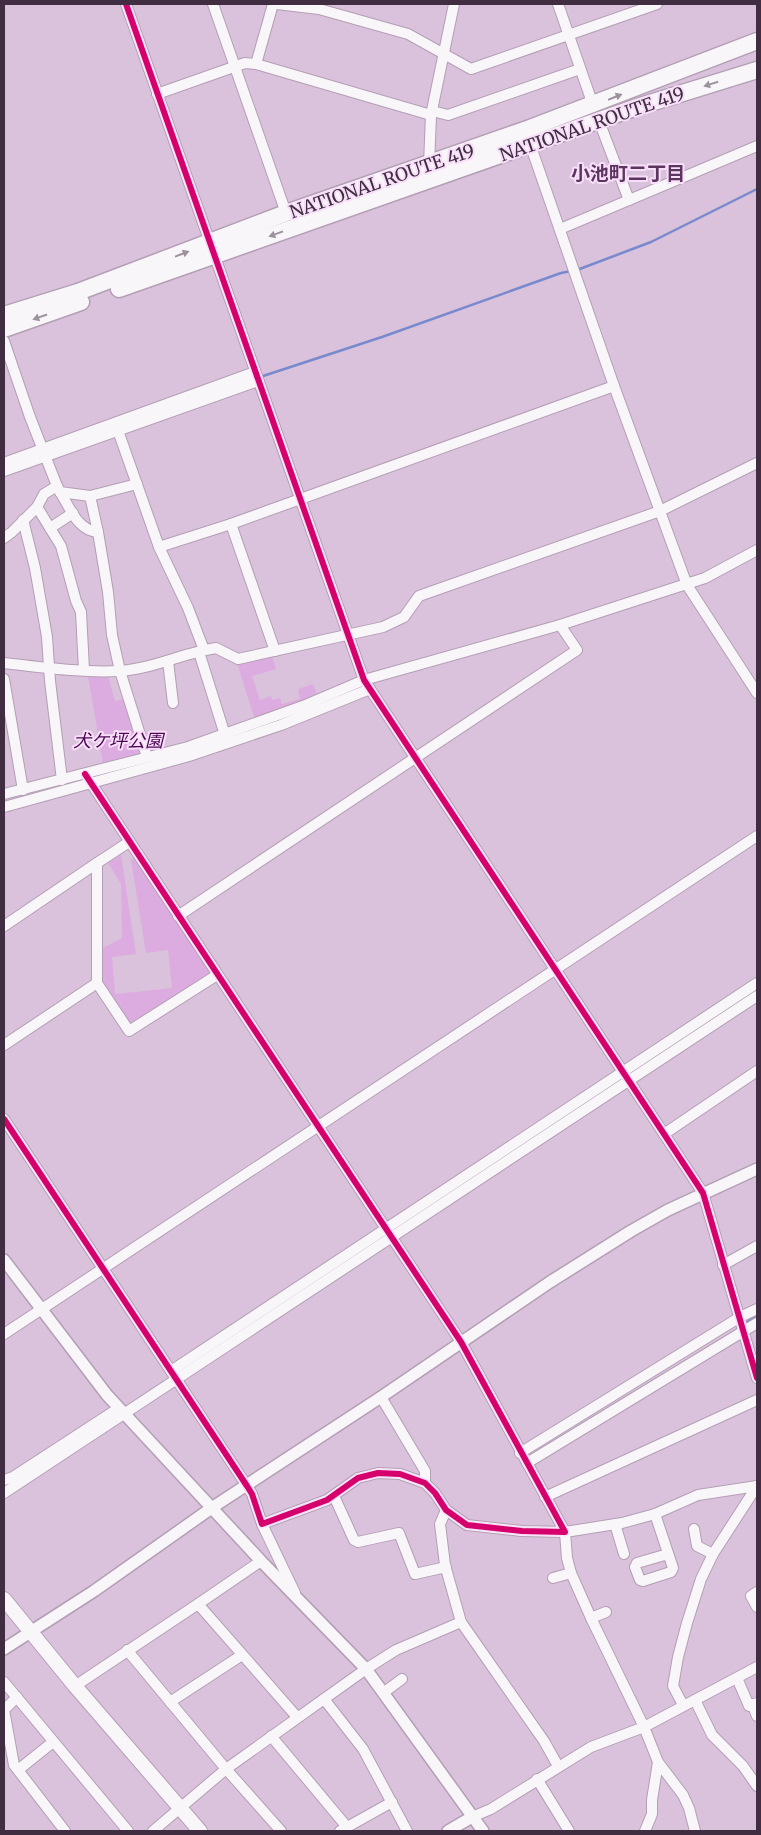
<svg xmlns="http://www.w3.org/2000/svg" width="761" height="1835" viewBox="0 0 761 1835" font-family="Merriweather,'Noto Sans JP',serif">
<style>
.green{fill:#dcace0}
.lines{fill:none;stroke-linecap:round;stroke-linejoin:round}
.stream{stroke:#778acd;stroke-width:2.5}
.minor-casing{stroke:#b39fb4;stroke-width:12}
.tertiary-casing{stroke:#b39fb4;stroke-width:14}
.secondary-casing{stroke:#b39fb4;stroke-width:16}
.trunk-casing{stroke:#b39fb4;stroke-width:19}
.minor{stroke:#f9f6fa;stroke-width:10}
.tertiary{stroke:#f9f6fa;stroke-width:11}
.secondary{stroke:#f9f6fa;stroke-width:14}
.trunk{stroke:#f9f6fa;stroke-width:16}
.cycleway-casing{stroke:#f8dff9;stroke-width:9}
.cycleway{stroke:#d6006c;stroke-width:6}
.oneway{fill:#9c929e}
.labels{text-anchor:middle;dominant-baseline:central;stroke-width:4;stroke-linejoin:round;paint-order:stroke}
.street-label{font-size:18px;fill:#402d41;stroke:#f8dff9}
.park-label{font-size:18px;font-style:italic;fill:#4c0653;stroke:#f8dff9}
.neighbourhood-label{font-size:19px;font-weight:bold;fill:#5c345f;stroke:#f8dff9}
</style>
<rect width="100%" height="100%" fill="#dac1dc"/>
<g class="green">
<path d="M272 656 276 669 252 676 260 700 271 696 272 700 280 698 282 704 300 699 298 689 313 684 317 694 255 720 237 663Z"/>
<path d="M88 676H108L115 701 125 699 142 753 103 764Z"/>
<path d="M121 855 136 954 112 957 115 994 172 988 168 950 146 953 131 860 135 857 211 973 130 1026 100 982 101 949 122 938 121 884 108 863Z"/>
</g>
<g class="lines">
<g class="stream">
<path d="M577 270 651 242 757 189"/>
<path d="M260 377 382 337 561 273 571 271"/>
<path d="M744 1324 757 1316"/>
</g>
<g class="minor-casing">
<g id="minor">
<path d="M126 4 364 680 703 1193 757 1378"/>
<path d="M213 4 286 213"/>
<path d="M277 4 319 9 408 34 471 69 657 4"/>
<path d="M558 4 593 105"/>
<path d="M256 64 273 4"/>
<path d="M157 94 245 63 256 64 431 115"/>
<path d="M432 111 448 115 580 69"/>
<path d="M599 121 629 200 757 146"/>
<path d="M530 144 614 386 687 585 757 693"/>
<path d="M429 165 431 115 454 4"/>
<path d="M560 229 629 200"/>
<path d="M4 341 30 417 57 486 60 492 90 496"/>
<path d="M116 425 159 547 188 608 204 650"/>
<path d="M4 463 255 372"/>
<path d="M4 471 258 381"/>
<path d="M137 484 90 496 98 532 108 592 112 635 120 671 147 757"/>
<path d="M60 492C71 509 77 530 98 532"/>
<path d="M37 507 44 494 57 486"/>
<path d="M23 520 35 568 47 637 50 681 62 780"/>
<path d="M231 524 275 651"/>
<path d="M50 528 73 513"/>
<path d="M4 538 12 532 37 507 61 546 76 601 81 612 84 670"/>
<path d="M159 547 231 524 614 386"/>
<path d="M199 652 225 735"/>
<path d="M168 661 173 703"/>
<path d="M4 663C41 667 81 673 119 671 152 669 183 653 216 648L238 659 383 627 404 617 419 596 660 511 757 463"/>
<path d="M4 679 23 790"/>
<path d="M4 794 188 747 303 706 364 680 560 625 705 578 757 550"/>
<path d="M4 807 189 756 281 725 370 689"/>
<path d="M178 916 577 650 560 625"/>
<path d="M4 926 97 863"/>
<path d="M97 983 129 1031 217 975"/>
<path d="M4 1045 97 983V863L129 842"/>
<path d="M4 1119 247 1486 252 1494 262 1524 327 1500 358 1478 378 1473 400 1474 425 1483 435 1493 446 1510 467 1525 522 1531 565 1532 461 1342 85 774"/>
<path d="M664 1134 757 1071"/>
<path d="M723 1265 757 1246"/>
<path d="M4 1334 757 836"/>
<path d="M171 1371 757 983"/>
<path d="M381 1397 425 1471V1483"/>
<path d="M520 1453 740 1317 757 1309"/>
<path d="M527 1463 757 1323"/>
<path d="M4 1480 13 1477 119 1408"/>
<path d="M4 1493 757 996"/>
<path d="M334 1496 354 1540 358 1542 399 1533 415 1574 446 1567"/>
<path d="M545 1497 757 1400"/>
<path d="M446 1510 440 1524 445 1565 461 1622 544 1741 558 1766"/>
<path d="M655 1514 673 1568 671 1572 643 1581 640 1580 635 1567 637 1563 668 1554"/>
<path d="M262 1524 295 1593"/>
<path d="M615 1524 624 1554"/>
<path d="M694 1529 697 1546 713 1554"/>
<path d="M553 1578 571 1573"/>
<path d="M757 1592 751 1596 757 1607"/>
<path d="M198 1604 297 1717"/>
<path d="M591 1618 606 1612"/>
<path d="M127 1650 226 1769 281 1831"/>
<path d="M737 1678 749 1706 757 1703"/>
<path d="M4 1682 128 1831"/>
<path d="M75 1686 198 1604 261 1561"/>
<path d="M383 1693 402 1679"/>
<path d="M17 1697 4 1710 14 1765 65 1831"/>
<path d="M324 1699 363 1749 407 1831"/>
<path d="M695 1700 712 1735 743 1766 757 1786"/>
<path d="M170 1702 242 1655"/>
<path d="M752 1704 757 1716"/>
<path d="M683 1705 673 1686 678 1657 687 1623 701 1579 713 1554 757 1486"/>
<path d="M271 1736 347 1827"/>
<path d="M18 1770 53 1742"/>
<path d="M537 1779 569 1831"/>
<path d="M472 1817 491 1809 591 1747 644 1727 757 1667"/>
<path d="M153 1831 226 1769 366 1669 396 1650 461 1622"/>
<path d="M340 1831 392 1802"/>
<path d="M645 1831 652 1814V1800L658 1762"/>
<path d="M695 1831 689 1808 683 1795 658 1762 644 1727 591 1618 571 1573 567 1558 565 1532 622 1523 655 1514 698 1495 757 1486"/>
</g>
</g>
<g class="tertiary-casing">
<g id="tertiary">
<path d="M4 1260 107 1395 261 1561 366 1669 483 1831"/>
<path d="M4 1649 94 1591 213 1507 381 1397 550 1282 631 1231 668 1210 757 1169"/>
<path d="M448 1831 472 1817"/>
</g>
</g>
<g class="secondary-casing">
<path id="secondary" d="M4 1599 75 1686 200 1831"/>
</g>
<g class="trunk-casing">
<g id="trunk">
<path d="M119 289 634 108 757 70"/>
<path d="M4 315 78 292 286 213 530 128 757 41"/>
<path d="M4 329 81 302"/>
</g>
</g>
<use href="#minor" class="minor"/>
<use href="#tertiary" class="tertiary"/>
<use href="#secondary" class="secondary"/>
<use href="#trunk" class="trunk"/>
<g class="cycleway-casing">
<g id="cycleway">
<path d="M126 4 364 680 703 1193 757 1378"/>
<path d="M4 1119 247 1486 252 1494 262 1524 327 1500 358 1478 378 1473 400 1474 425 1483 435 1493 446 1510 467 1525 522 1531 565 1532 461 1342 85 774"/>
</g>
</g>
<use href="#cycleway" class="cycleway"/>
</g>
<defs><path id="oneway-solid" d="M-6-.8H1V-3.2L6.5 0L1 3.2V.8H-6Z" transform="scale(1.25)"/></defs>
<g class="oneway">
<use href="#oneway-solid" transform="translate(711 84) rotate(163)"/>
<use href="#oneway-solid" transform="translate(615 97) rotate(-22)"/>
<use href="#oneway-solid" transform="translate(276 234) rotate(160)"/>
<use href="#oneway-solid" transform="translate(182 254) rotate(-21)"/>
<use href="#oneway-solid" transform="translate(40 317) rotate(161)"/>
</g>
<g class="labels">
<g class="street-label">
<text transform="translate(592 124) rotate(-19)">NATIONAL ROUTE 419</text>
<text transform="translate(382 181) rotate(-19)">NATIONAL ROUTE 419</text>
</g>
<g class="park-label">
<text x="118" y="740">犬ケ坪公園</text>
</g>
<g class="neighbourhood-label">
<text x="628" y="173">小池町二丁目</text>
</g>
</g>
<rect width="761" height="1835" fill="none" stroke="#402d41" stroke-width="10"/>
</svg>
